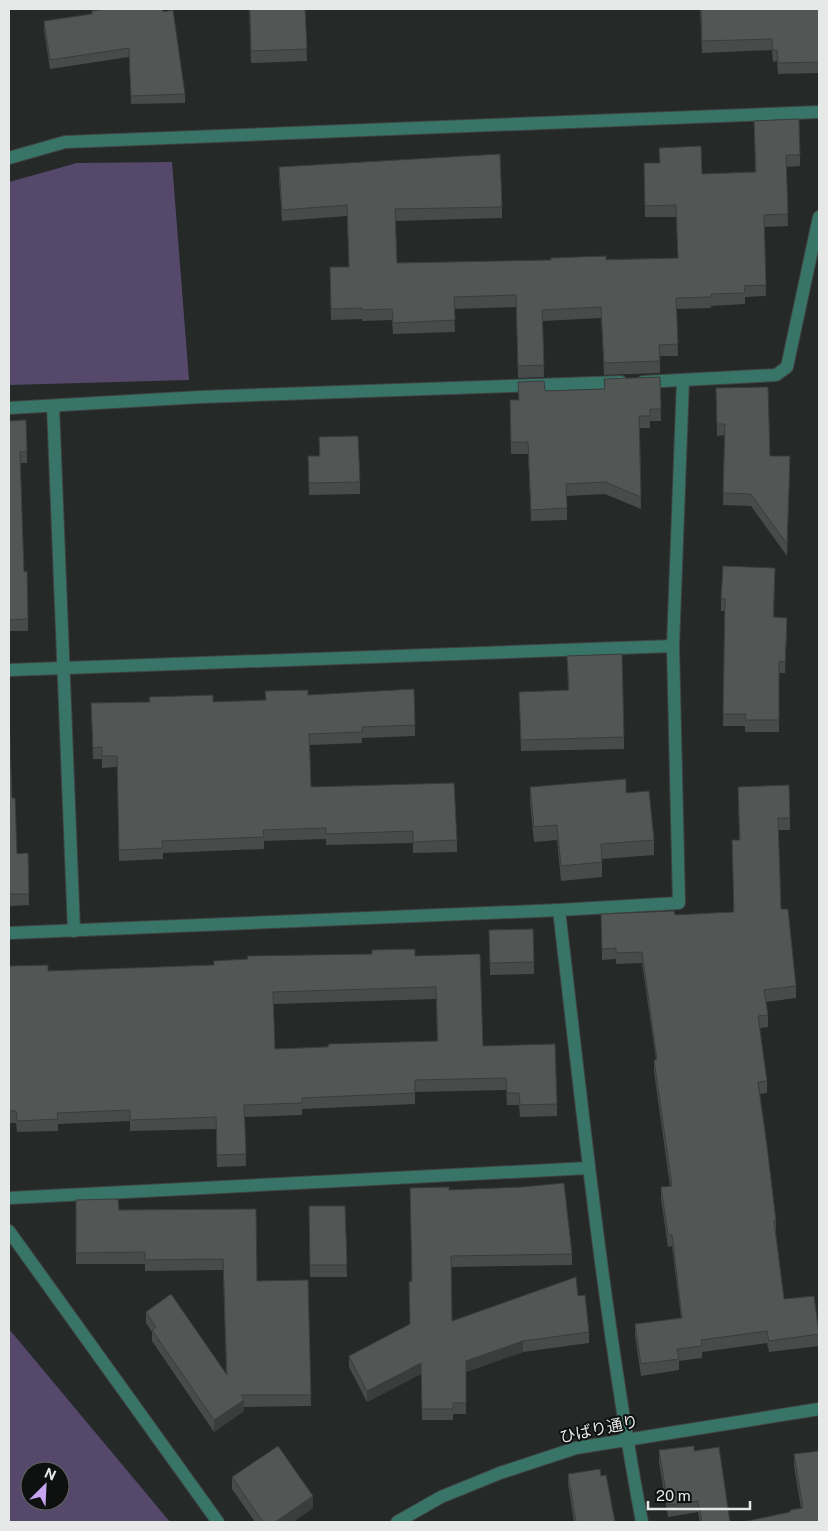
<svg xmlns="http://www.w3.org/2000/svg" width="828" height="1531" viewBox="0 0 828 1531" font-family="'Public Sans','Noto Sans JP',sans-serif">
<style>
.green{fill:#56486a;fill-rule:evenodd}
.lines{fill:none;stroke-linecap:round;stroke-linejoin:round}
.minor-casing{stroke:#404442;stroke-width:14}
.minor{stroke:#387568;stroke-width:12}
.wall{fill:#474b49;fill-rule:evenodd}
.shaded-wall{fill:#393d3c}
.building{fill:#525755;stroke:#393d3c;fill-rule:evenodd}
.labels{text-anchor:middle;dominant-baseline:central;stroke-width:4;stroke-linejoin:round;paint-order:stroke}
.street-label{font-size:16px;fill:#e7e9e9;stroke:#0f1110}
</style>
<rect width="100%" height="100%" fill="#252927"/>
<g class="green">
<path d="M172 162 189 380 9 385V182L77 163Z"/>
<path d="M9 1329 170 1522H9ZM30 1471H60V1501H30Z"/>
</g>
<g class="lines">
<g class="minor-casing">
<g id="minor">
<path d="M9 158 65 142 819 112"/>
<path d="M643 382 776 375 787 367 819 217"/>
<path d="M53 406 74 931"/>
<path d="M9 408 201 397 621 382"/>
<path d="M9 670 673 646"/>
<path d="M559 910C583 1115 604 1320 642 1522"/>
<path d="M9 933 559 910 679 903 673 646 683 380"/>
<path d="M9 1198 589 1168"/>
<path d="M9 1231 218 1522"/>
<path d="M397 1522 441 1497 500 1473 576 1448 819 1409"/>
</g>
</g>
<use href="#minor" class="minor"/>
</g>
<g class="wall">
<path d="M249 9H305L307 61 251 63Z"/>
<path d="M700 9H819V73L778 74 777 61 773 62 772 50 702 53Z"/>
<path d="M92 11 185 94V103L131 104 129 57 50 69 44 30V21L92 14Z"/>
<path d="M754 121 800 155V166L786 167 788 226 764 227 766 296 745 297V304L711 306V308L677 309 678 356H660V373L604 375 601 318 543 321 544 377 518 378 516 307 454 309 455 332 393 334 392 320 362 321V319L331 320 330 267H349L347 216 282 221 279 179V167L502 207V218L395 221 397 263 678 258 676 217H645L644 174 660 163 659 148 702 174 755 172Z"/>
<path d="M660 377 661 421H650V428H640L641 509 605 494 567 496V520L531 521 528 454H511L510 400H518L545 391 604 389Z"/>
<path d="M716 388 770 456 790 468 787 556 751 506 723 505 725 435 717 436Z"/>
<path d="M9 421 27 451V463H20L24 572 28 619V631H9Z"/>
<path d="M319 437 360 482V494L309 495 308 456H319Z"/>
<path d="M775 580 774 617 787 630 785 673H779V732H745V726H723L725 611H721V599Z"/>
<path d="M567 656 624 737V749L521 751 519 692 568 690Z"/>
<path d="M308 695 415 725V736L362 738V743L310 745 311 787 457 840V852L413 853V843L326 845V839L264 841V849L163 853V859L119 861 117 767 102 768V759H93L91 703 213 702 265 700Z"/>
<path d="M9 709 12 798 17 854 28 853 29 905 9 906Z"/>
<path d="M530 787 626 793 654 840V855L602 859V877L561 881 557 840 534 842 530 802Z"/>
<path d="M738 787 790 818V830H778L781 909 796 986V998L766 1002 768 1015V1027L760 1028 767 1081V1093L760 1094 776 1221V1233L784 1299 819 1334V1346L769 1352 767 1343 702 1352V1358L679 1361V1370L641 1376 635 1335V1324L681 1318 672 1246 668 1247 661 1199V1187L670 1186 654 1072V1060H656L642 963 616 964V959L602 960 601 914 675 915 733 912 739 840Z"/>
<path d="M489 930 534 962V974L490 975Z"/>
<path d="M415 956 483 1046 557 1104V1116L520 1117 519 1105H507L506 1090 415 1092V1104L302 1109V1115L245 1117 246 1166 217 1167 216 1129 130 1131V1121L58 1124V1131L17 1132 16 1123H9V966L48 971 214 965ZM436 999 437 1041 275 1049 273 1004Z"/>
<path d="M449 1190 572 1254V1265L451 1267 452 1321 578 1296 589 1332V1343L523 1352 466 1372V1414H453V1420H422L421 1374 367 1402 349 1367V1356L410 1324 411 1281Z"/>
<path d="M76 1200 119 1210 256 1209 257 1281 308 1280 311 1406 244 1407V1411L214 1432 152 1341V1332L146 1323V1312L226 1375 223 1270 145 1271V1264H76Z"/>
<path d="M309 1206H345L347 1277H310Z"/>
<path d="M659 1450 694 1451 730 1522H700L698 1512 668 1517 659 1462Z"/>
<path d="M794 1454 819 1522 790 1512 801 1508 794 1466Z"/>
<path d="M568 1474 601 1476 615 1522H574L568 1484Z"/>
<path d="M232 1477 313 1508 293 1522H255L232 1489Z"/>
</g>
<g class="shaded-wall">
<path d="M790 456V468L787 556V544Z"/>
<path d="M523 1341V1352L466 1372V1361Z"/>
<path d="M421 1363V1374L367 1402V1391Z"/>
<path d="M244 1400V1411L214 1432V1420Z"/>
<path d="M313 1496V1508L293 1522H275Z"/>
</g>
<g class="building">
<path d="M108 9H163V12L173 10 185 94 131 96 129 48 50 60 44 21 92 14V11Z"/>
<path d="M250 9H305L307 49 251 51Z"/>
<path d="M701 9H819V62L778 63 777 50H773L772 39 702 41Z"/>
<path d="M799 119 800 155H786L788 214 764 215 766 285 744 286 745 293 711 294V297L676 298 678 344 659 345 660 361 604 363 601 307 542 310 544 365 518 366 516 295 454 297 455 320 393 323 392 309 362 310V308L331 309 330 267H349L347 205 282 210 279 167 500 154 502 207 395 209 397 263 551 260V258L606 256V260L678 258 676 205 645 206 644 163H660L659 148 701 146 702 174 756 172 754 121Z"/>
<path d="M660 377 661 409H650V416H639L641 497 605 482 566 484 567 508 531 510 528 442H511L510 400H519L518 382 544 381 545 391 605 389 604 379Z"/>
<path d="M768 387 770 456H790L787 544 751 494 723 493 725 424H717L716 388Z"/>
<path d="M26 420 27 451 20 452 24 572 27 571 28 619 9 620V421Z"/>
<path d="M358 436 360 482 309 483 308 456H320L319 437Z"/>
<path d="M723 566 775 568 773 617 787 618 785 662 779 661V720H745L746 714H723L725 599H721Z"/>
<path d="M622 654 624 737 521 740 519 692 569 690 567 656Z"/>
<path d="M414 689 415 725 362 727V732L309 734 311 787 454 783 457 840 413 842V831L326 834V828L263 830 264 837 162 841 163 848 119 850 117 756H102V747L93 748 91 703 150 702 149 697 213 695V702L266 700 265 691 308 690V695Z"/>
<path d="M9 709 12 798H15L17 854 28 853 29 894H9Z"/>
<path d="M626 779V793L649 791 654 840 601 844 602 862 561 866 557 825 534 827 530 787Z"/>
<path d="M789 785 790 818H778L781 909H788L796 986 764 990 768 1015 758 1016 767 1081 758 1082 767 1146 776 1221H774L784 1299 814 1296 819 1334 769 1341 767 1331 701 1340 702 1346 677 1349 679 1359 641 1364 635 1324 682 1318 672 1235H668L661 1187 672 1186 654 1060H657L642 952 616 953V948L602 949 601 914 674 911 675 915 734 912 732 840H740L738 787Z"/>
<path d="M533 929 534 962 490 963 489 930Z"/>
<path d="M415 949V956L480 954 483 1046 555 1044 557 1104 520 1105 519 1093H507L506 1078 415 1080V1093L302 1098V1103L244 1105 246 1154 217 1155 216 1117 130 1120V1110L57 1113 58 1119 17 1121 16 1111H9V966L48 965V971L214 965V961L248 959 247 956 372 954V950ZM436 987 438 1041 329 1044 328 1047 275 1049 273 992Z"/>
<path d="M564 1183 572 1254 451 1256 452 1321 576 1277 578 1296 585 1295 589 1332 523 1341 466 1361V1403H453V1409H422L421 1363 367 1391 349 1356 410 1324 409 1282 412 1281 410 1188 449 1187V1190L522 1187Z"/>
<path d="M118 1199 119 1210 256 1209 257 1281 308 1280 311 1395H241L244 1400 214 1420 152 1330 156 1327 146 1312 171 1294 227 1375 223 1259 145 1260V1252L76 1253V1200Z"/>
<path d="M309 1206H345L347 1265H310Z"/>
<path d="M278 1446 313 1496 275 1522H263L232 1477Z"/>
<path d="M694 1446V1451L719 1447 730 1522H702L698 1501 668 1505 659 1450Z"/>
<path d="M819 1451V1522H743L790 1512V1510L803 1508 794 1454Z"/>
<path d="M600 1469 601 1476 606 1475 615 1522H576L568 1474Z"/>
</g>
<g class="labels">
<g class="street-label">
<text transform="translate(599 1429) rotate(-12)">ひばり通り</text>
</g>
</g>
<rect width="828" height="1531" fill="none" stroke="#e7e9e9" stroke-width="20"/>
<g transform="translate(45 1486) rotate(24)"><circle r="24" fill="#0f1110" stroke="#656767"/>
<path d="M0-4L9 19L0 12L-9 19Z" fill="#c6a6f0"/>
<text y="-8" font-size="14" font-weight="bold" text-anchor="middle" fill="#e7e9e9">N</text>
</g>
<path d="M648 1501v8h102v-8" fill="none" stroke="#e7e9e9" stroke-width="2.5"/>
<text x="656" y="1501" font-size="15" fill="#e7e9e9" stroke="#0f1110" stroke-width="4" paint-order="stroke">20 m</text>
</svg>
